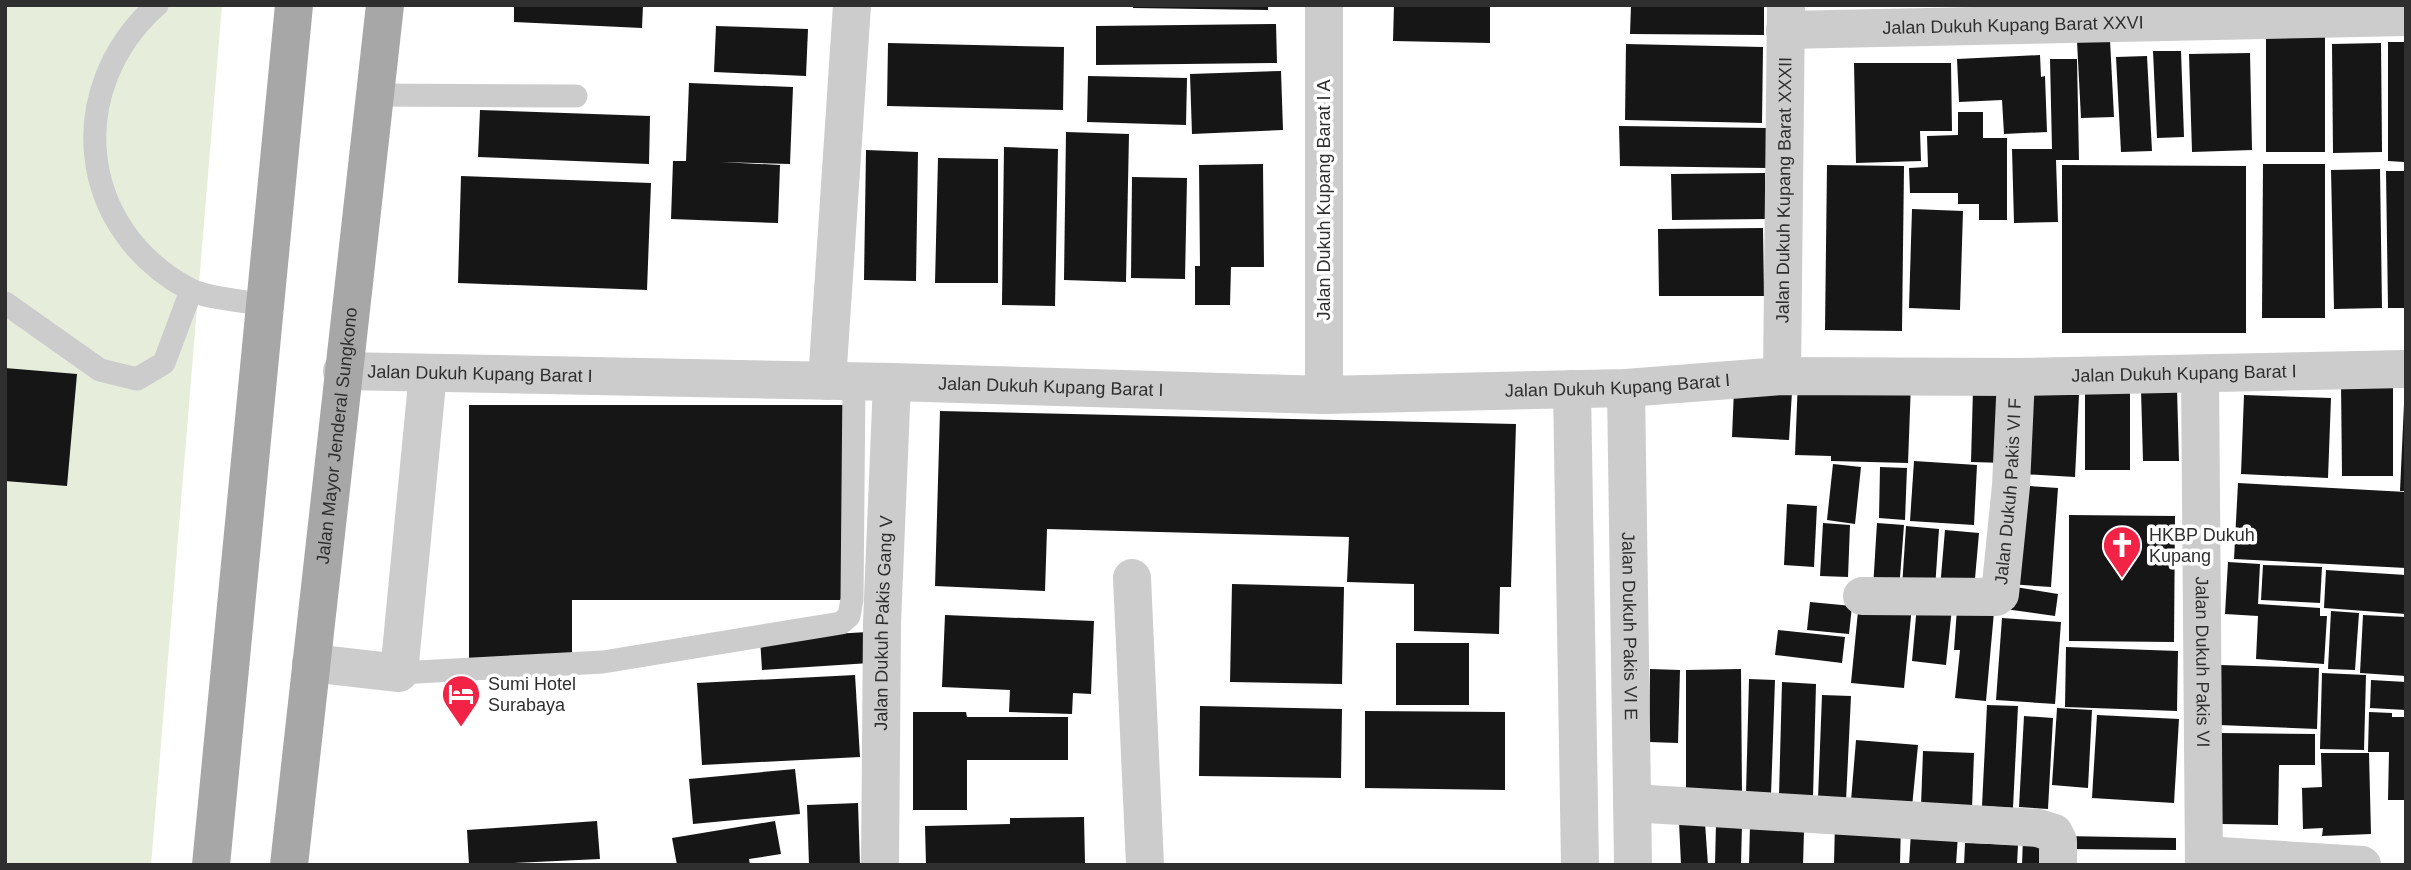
<svg xmlns="http://www.w3.org/2000/svg" width="2411" height="870" viewBox="0 0 2411 870" font-family="Helvetica,sans-serif">
<style>
.green{fill:#e6eddb}
.building{fill:#161616}
.lines{fill:none;stroke-linecap:round;stroke-linejoin:round}
.lane{stroke:#ccc;stroke-width:23}
.street{stroke:#ccc;stroke-width:38}
.primary{stroke:#a7a7a7;stroke-width:38}
.labels{text-anchor:middle;dominant-baseline:central;stroke-width:7;stroke-linejoin:round;paint-order:stroke}
.street-label{font-size:18px;fill:#2f2f2f;stroke:#fff}
.poi-label{font-size:18px;fill:#2f2f2f;stroke:#fff;text-anchor:start}
</style>
<rect width="100%" height="100%" fill="#fff"/>
<path class="green" d="M5 5H222L151 865H5Z"/>
<g class="building">
<path d="M514 5H643L642 28 514 22Z"/>
<path d="M1133 5H1268V10L1133 8Z"/>
<path d="M1394 5H1490V43L1393 41Z"/>
<path d="M1631 5H1764V35L1630 34Z"/>
<path d="M1276 24 1277 63 1096 65V26Z"/>
<path d="M716 26 808 29 806 76 714 72Z"/>
<rect x="2266" y="33" width="59" height="119"/>
<path d="M2110 40 2114 117 2081 118 2077 41Z"/>
<path d="M2388 42H2406L2404 162 2388 161Z"/>
<path d="M888 43 1064 47 1063 110 887 106Z"/>
<path d="M2381 43 2382 152 2333 153 2332 44Z"/>
<path d="M1626 44 1763 47 1762 123 1625 120Z"/>
<path d="M2153 51H2181L2184 137 2157 138Z"/>
<path d="M2250 53 2252 150 2192 152 2189 54Z"/>
<path d="M2040 55 2041 77 2045 76 2047 132 2004 134 2002 100 1959 102 1957 59Z"/>
<path d="M2147 56 2152 151 2121 152 2116 57Z"/>
<path d="M2050 59H2077L2079 160H2056L2058 222 2014 223 2012 149H2052Z"/>
<path d="M1854 63H1951L1952 131H1920L1921 161 1856 163Z"/>
<path d="M1281 71 1283 130 1192 134 1190 74Z"/>
<path d="M1088 76 1187 78 1186 125 1087 122Z"/>
<path d="M689 83 793 87 790 164 720 162 780 165 778 223 671 219 673 161H686Z"/>
<path d="M480 110 650 116 649 164 478 157Z"/>
<path d="M1958 112H1983V138H2007V220H1979V204H1958V193H1910L1909 168 1928 167 1927 136 1958 135Z"/>
<path d="M1619 126 1768 128 1767 168 1620 166Z"/>
<path d="M1066 132 1129 134 1126 282 1064 280Z"/>
<path d="M1004 147 1058 149 1055 306 1002 305Z"/>
<path d="M866 150 918 152 916 281 864 280Z"/>
<path d="M938 158 998 159V283H935Z"/>
<path d="M1263 164 1264 267H1231L1230 305H1195V266H1200L1199 165Z"/>
<path d="M2263 164H2325V318H2262Z"/>
<path d="M1827 165 1904 166 1902 331 1825 330Z"/>
<path d="M2062 165 2246 166V333H2062Z"/>
<path d="M2380 169 2382 308 2334 309 2331 170Z"/>
<path d="M2386 171H2406V308H2388Z"/>
<path d="M1765 173 1766 219 1672 220 1671 174Z"/>
<path d="M461 176 651 183 647 290 458 283Z"/>
<path d="M1132 177 1187 178 1185 279 1131 278Z"/>
<path d="M1912 209 1963 211 1960 310 1909 308Z"/>
<path d="M1763 228 1764 296H1659L1658 229Z"/>
<path d="M5 368 77 374 67 486 5 481Z"/>
<path d="M1798 379 1911 383 1908 463 1831 461V456L1795 455Z"/>
<path d="M2341 383H2393V476H2342Z"/>
<path d="M2085 386 2130 387V470H2085Z"/>
<path d="M1734 389 1792 392 1789 440 1732 437Z"/>
<path d="M1973 389 2007 390 2006 463 1971 462Z"/>
<path d="M2177 389 2179 461H2143L2141 390Z"/>
<path d="M2025 393 2079 395 2075 477 2022 474Z"/>
<path d="M2244 395 2331 398 2328 478 2241 474Z"/>
<path d="M2404 404H2406V491H2400Z"/>
<path d="M469 405H844V600H572V662H469Z"/>
<path d="M940 411 1516 424 1511 587H1500L1499 634 1414 631V584L1347 582 1349 537 1047 529 1045 591 935 586Z"/>
<path d="M1914 461 1977 465 1974 525 1910 521Z"/>
<path d="M1833 464 1861 467 1855 524 1827 520Z"/>
<path d="M1880 467 1907 468 1905 520 1879 518Z"/>
<path d="M2238 483 2406 492V568L2234 559Z"/>
<path d="M2015 485 2058 488 2051 587 2009 584Z"/>
<path d="M1787 504 1817 506 1814 567 1784 565Z"/>
<path d="M2069 515 2175 516 2174 642 2069 641Z"/>
<path d="M1823 523 1850 525 1848 577 1820 576Z"/>
<path d="M1877 523 1904 525 1899 590 1873 588Z"/>
<path d="M1906 526 1939 529 1935 589 1902 587Z"/>
<path d="M1945 530 1979 533 1974 590 1940 588Z"/>
<path d="M2228 562 2260 564 2258 604 2320 608V616H2327L2324 664 2256 659 2258 616 2225 614Z"/>
<path d="M2263 565 2322 567 2320 603 2261 600Z"/>
<path d="M2326 570 2406 575V614L2324 608Z"/>
<path d="M1232 584 1344 587 1342 684 1230 682Z"/>
<path d="M2009 586 2058 594 2055 616 2005 609Z"/>
<path d="M1859 601 1912 606 1904 688 1851 683Z"/>
<path d="M1810 602 1852 606 1849 634 1807 630Z"/>
<path d="M1917 605 1952 608 1946 665 1912 661Z"/>
<path d="M1957 609 1994 612 1986 701 1955 698 1960 650H1954Z"/>
<path d="M2331 611 2359 613 2355 670 2328 669Z"/>
<path d="M945 615 1094 621 1091 694 1073 693 1072 714 1009 712 1010 690 942 687Z"/>
<path d="M2363 615 2406 617V676L2360 673Z"/>
<path d="M2002 618 2061 622 2055 704 1996 700Z"/>
<path d="M1778 630 1845 637 1842 663 1775 655Z"/>
<path d="M868 632 870 663 762 670 760 638Z"/>
<rect x="1396" y="643" width="73" height="62"/>
<path d="M2066 647 2178 651 2177 711 2065 707Z"/>
<path d="M2220 665 2319 668 2317 729 2219 725Z"/>
<path d="M1650 669 1680 670 1678 743 1649 742Z"/>
<path d="M1741 669 1742 797 1686 796V670Z"/>
<path d="M2322 673 2366 675 2364 750 2320 749Z"/>
<path d="M855 675 860 757 702 765 697 683Z"/>
<path d="M1749 679 1775 680 1771 795 1746 794Z"/>
<path d="M2371 680 2406 682V710L2370 708Z"/>
<path d="M1782 682 1816 684 1813 797 1779 796Z"/>
<path d="M1822 695 1851 696 1846 801 1818 799Z"/>
<path d="M1987 705 2018 706 2013 808 1982 806Z"/>
<path d="M1200 706 1342 709 1341 778 1199 776Z"/>
<path d="M2057 708 2092 710 2088 788 2052 785Z"/>
<path d="M1365 711 1505 712V790L1365 788Z"/>
<path d="M913 712H966L967 717H1068V760H967V810H913Z"/>
<path d="M2369 712 2392 713V717H2406V800H2388L2389 752H2368Z"/>
<path d="M2097 715 2179 719 2174 803 2092 798Z"/>
<path d="M2024 716 2053 718 2048 809 2019 807Z"/>
<path d="M2219 733 2315 734V765H2279L2278 825 2222 824Z"/>
<path d="M1856 740 1918 745 1912 807 1851 801Z"/>
<path d="M1923 751 1974 753 1972 809 1921 806Z"/>
<path d="M2321 753H2369L2371 834 2322 836 2323 828 2303 829 2302 788 2322 787Z"/>
<path d="M795 769 800 814 693 824 689 779Z"/>
<path d="M858 803 860 865H809L807 805Z"/>
<path d="M1084 817 1085 863 1081 865H926L925 826 1010 824V818Z"/>
<path d="M1835 820 1901 822 1900 865H1834Z"/>
<path d="M597 821 600 859 469 865 467 830Z"/>
<path d="M775 821 781 854 749 859 750 865H677L672 838Z"/>
<path d="M1679 822 1705 823 1708 865H1681Z"/>
<path d="M1716 823H1742L1741 865H1715Z"/>
<path d="M1750 825 1804 831 1803 865H1749Z"/>
<path d="M1911 832 1958 834 1956 865H1909Z"/>
<path d="M2063 836 2176 838V850L2064 849Z"/>
<path d="M2023 837 2052 838 2051 865H2022Z"/>
<path d="M1965 843 2018 845 2017 865H1964Z"/>
</g>
<g class="lines">
<g class="lane">
<path d="M157 5C63 89 77 229 189 289 207 299 246 301 267 305"/>
<path d="M373 95 576 96"/>
<path d="M5 303 100 370 137 379 164 363 191 291"/>
<path d="M399 673 603 662 841 623 849 616 852 599 854 381"/>
</g>
<g class="street">
<path d="M1324 5V395"/>
<path id="s1" d="M1785 30 2406 17"/>
<path id="s2" d="M342 371 892 382 1324 395 1626 388 1782 376 2016 377 2406 369"/>
<path id="s3" d="M2200 375 2204 865"/>
<path id="s4" d="M1782 376 1786 5"/>
<path d="M827 381 852 5"/>
<path id="s5" d="M1626 388 1633 865"/>
<path d="M1572 389 1580 865"/>
<path d="M1132 578 1145 865"/>
<path id="s6" d="M1862 596 1996 597 2000 594 2011 486 2016 377"/>
<path d="M311 663 399 673 428 373"/>
<path d="M1632 803 2038 828 2054 833 2058 841V865"/>
<path d="M2204 855 2362 865"/>
<path id="s7" d="M880 865 882 623 892 382"/>
</g>
<g class="primary">
<path d="M211 865 294 5"/>
<path id="s8" d="M289 865 385 5"/>
</g>
</g>
<defs>
<g id="church-pin" transform="scale(2.0125)"><path d="M0 17L-7.5 6A9.5 9.5 0 1 1 7.5 6Z" fill="#f32346" stroke="#fff"/><path d="M-1.2-6h2.4v3.5h3.3v2.4h-3.3V6h-2.4V-.1h-3.3v-2.4h3.3Z" fill="#fff"/></g>
<g id="hotel-pin" transform="scale(2.0125)"><path d="M0 17L-7.5 6A9.5 9.5 0 1 1 7.5 6Z" fill="#f32346" stroke="#fff"/><path d="M-6-4.5h1.5V1H6V5H4.5V3h-9V5H-6ZM-4 0a1.8 1.8 0 1 1 3.6 0ZM.5 0V-2.5h3Q6-2.5 6 0Z" fill="#fff"/></g>
</defs>
<g fill-rule="evenodd">
<use href="#church-pin" x="2122" y="545"/>
<use href="#hotel-pin" x="461" y="694"/>
</g>
<g class="labels">
<g class="street-label">
<text stroke="none"><textPath href="#s1" startOffset="228">Jalan Dukuh Kupang Barat XXVI</textPath></text>
<text stroke="none"><textPath href="#s4" startOffset="186">Jalan Dukuh Kupang Barat XXXII</textPath></text>
<text transform="translate(1324 200) rotate(-90)">Jalan Dukuh Kupang Barat I A</text>
<text stroke="none"><textPath href="#s2" startOffset="138">Jalan Dukuh Kupang Barat I</textPath></text>
<text stroke="none"><textPath href="#s2" startOffset="1843">Jalan Dukuh Kupang Barat I</textPath></text>
<text stroke="none"><textPath href="#s2" startOffset="1276">Jalan Dukuh Kupang Barat I</textPath></text>
<text stroke="none"><textPath href="#s2" startOffset="709">Jalan Dukuh Kupang Barat I</textPath></text>
<text stroke="none"><textPath href="#s8" startOffset="432">Jalan Mayor Jenderal Sungkono</textPath></text>
<text stroke="none"><textPath href="#s6" startOffset="242">Jalan Dukuh Pakis VI F</textPath></text>
<text stroke="none"><textPath href="#s7" startOffset="242">Jalan Dukuh Pakis Gang V</textPath></text>
<text stroke="none"><textPath href="#s5" startOffset="238">Jalan Dukuh Pakis VI E</textPath></text>
<text stroke="none"><textPath href="#s3" startOffset="287">Jalan Dukuh Pakis VI</textPath></text>
</g>
<g class="poi-label">
<text x="2149" y="535">HKBP Dukuh<tspan x="2149" dy="21">Kupang</tspan></text>
<text x="488" y="684">Sumi Hotel<tspan x="488" dy="21">Surabaya</tspan></text>
</g>
</g>
<rect width="2411" height="870" fill="none" stroke="#2f2f2f" stroke-width="14"/>
</svg>
